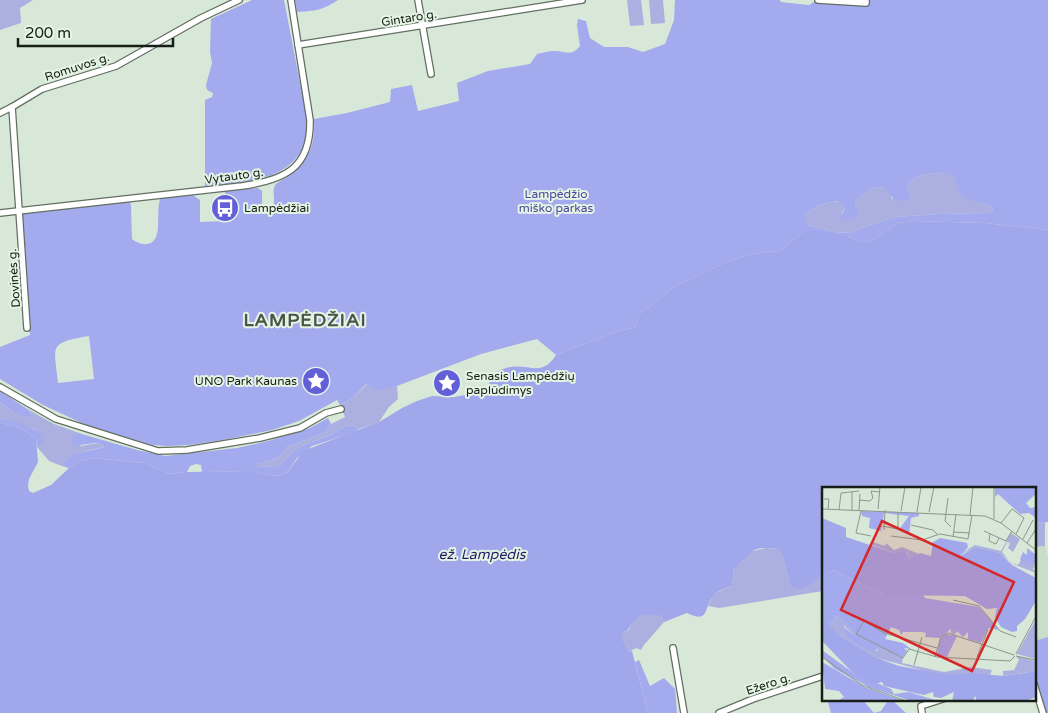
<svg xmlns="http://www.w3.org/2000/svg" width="1048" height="713" viewBox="0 0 1048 713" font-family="'Varela Round',sans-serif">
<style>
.built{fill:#c9dec9}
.green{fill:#abb0e0}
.forest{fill:#a4aaee;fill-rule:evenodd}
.water{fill:#a1a7eb}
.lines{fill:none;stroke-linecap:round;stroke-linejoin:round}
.minor-casing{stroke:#626f62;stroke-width:8}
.minor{stroke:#fff;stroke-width:5.5}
.labels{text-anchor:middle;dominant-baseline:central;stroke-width:4;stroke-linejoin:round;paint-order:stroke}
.street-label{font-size:12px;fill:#171d17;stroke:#e5f5e5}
.park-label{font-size:12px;fill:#494899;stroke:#e5f5e5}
.poi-label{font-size:12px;fill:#171d17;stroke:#e5f5e5;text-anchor:start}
.water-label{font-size:14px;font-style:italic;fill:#231a67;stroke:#e5f5e5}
.district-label{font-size:18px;font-weight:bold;letter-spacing:1px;fill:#485548;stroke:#e5f5e5}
.inset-road{fill:none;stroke:#8b978b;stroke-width:1}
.view{fill:#d62828;fill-opacity:0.15;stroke:#d62828;stroke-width:2.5}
.inset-edge{fill:none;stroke:#171d17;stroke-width:2.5}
</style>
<rect width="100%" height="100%" fill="#d8e8d8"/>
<path class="built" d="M1045 546 1048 557V637L1034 641V547Z"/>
<g class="green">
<path d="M0 0H33L20 8 21 23 0 30Z"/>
<path d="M627 0H641L644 25 630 26Z"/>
<path d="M649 0H663L665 23 651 24Z"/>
<path d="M941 172C944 172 947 172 949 173 954 175 961 193 964 198 975 200 986 201 993 209L988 213 936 214 895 217 862 228 852 233 834 232 808 225 804 221V216C815 205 825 203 840 201L845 208 841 214 855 207 857 199 873 188 884 187 889 191 892 199 910 194 907 188C914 173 926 175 941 172Z"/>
<path d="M367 384 378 389 397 386 398 399 389 407 379 422 359 429 352 425 344 427 329 436 306 444 290 454 280 466 257 467V464L278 458 287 447 326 432 331 424 345 417 340 405 354 397Z"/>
<path d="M0 402 15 413 31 415 29 410 54 424 82 434 75 435 73 439 81 446C89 445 98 441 104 447 86 452 73 450 62 466L49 461 37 447 42 445 35 429 25 425 0 419Z"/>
<path d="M1045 522V546L1034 547V523Z"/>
<path d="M766 548 778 549 783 557 790 586 794 588 817 579 823 573V591L719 608 708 606 714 594 732 585 734 569 743 561 749 552Z"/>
<path d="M648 613 661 616 664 622 644 645 641 650 636 648 629 652 622 638V632L628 631 635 618Z"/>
</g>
<g class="forest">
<path d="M252 0H284L306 114C306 124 308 135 304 145 290 180 245 182 213 187L205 186V100L212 97 213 93 207 90 206 85 212 63 210 52 211 19Z"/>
<path d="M295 0H338C323 10 315 11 297 12Z"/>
<path d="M675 0H780L781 2 809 5 817 0H1048V230L985 223 912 221 899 223 871 241 861 242 848 236 801 234 780 251 752 254 729 261 672 288 653 305 641 312 634 328 621 330 556 355 537 339 481 354 397 386 378 390 366 384 354 397 340 405 337 400 299 421 272 430 223 440 189 445 167 446 152 445 86 425 43 405 0 379V347L30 335 22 215 24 213 130 201 131 206 132 239C136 242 141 245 147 244 165 242 154 210 161 197L191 194 200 200V222L224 221 225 192 227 190 258 188 262 191V210L264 214 268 213C270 211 272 209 273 207 276 200 271 190 276 184 279 181 285 179 289 176 310 158 315 146 314 119L347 113 390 102 391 89 412 85 418 111 459 101 457 83 488 71 530 64 537 54C542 53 548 51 553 51 566 50 570 58 580 46L577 25 578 19 586 21 590 38 604 47H628L643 52 665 44 674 20ZM941 172C963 175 951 189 963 197 972 204 985 199 993 209L988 213 936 214 895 217 862 228 852 233 834 232 808 225 805 221 804 216C815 205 825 203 839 201L845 208 840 219 844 221 849 218 853 220 857 218 858 213 855 207 857 199 873 188 884 187 895 201 900 200 906 201 909 199 910 194 907 188C914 173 926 175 941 172ZM89 336 94 379 58 383C54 345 48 343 89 336Z"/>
<path d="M0 391 29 410 31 415 28 417 15 413 0 402Z"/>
<path d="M328 418 331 424 326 432 287 447 278 458 257 464V467L280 466 290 454 306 444 329 436 344 427 352 425 359 429 352 433 312 446 297 458 288 472 280 475 270 476 254 471 202 472 201 465 196 464 190 466 187 472 169 474 146 463 91 458 80 461 69 468 62 466C73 449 86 453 104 447L102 445 95 443 74 446 72 439 75 434H82L137 450 165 456 237 448 268 441 310 428Z"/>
<path d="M0 419C14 421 46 426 42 445L37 447 36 439 19 427 0 423Z"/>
<path d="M1048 637V713H1045L1034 678V641Z"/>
<path d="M639 660 650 686 664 678 675 689 677 713H648L635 662Z"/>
<path d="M862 699 874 713 881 711 889 699H891L906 713H831L828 702Z"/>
</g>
<path class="water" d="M912 221 985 223 1048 230V522L1034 523V488H823V573C816 582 801 594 790 586L783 557 778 549C748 545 754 553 734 569L732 585C726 588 717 591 714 595 703 608 710 624 687 613L664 622 661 616C642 612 637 615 627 631L622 632V638L629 652 632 651 648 713H0V423L19 427 36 439 38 462 29 479 28 486 29 491 33 493 51 485 69 468 80 461 91 458 146 463 169 474 187 472 254 471 270 476 280 475 288 472 303 451 379 422 402 408 417 401 432 396 454 397 482 392C491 385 492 373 503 369 528 360 540 380 556 355L621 330 634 328 641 312 653 305 672 288 729 261 752 254 780 251 801 234 813 230 848 236 861 242 871 241 899 223Z"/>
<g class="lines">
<g class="minor-casing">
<g id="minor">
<path d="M418 0 431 74"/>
<path d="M818 0 866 3V0"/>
<path d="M298 45 582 0"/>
<path d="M12 107 27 328"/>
<path d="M0 113 12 107 42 89 116 66 201 18 239 0"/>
<path d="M0 213 242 186C285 180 311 168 310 120L291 0"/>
<path d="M0 387 56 419 158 451 187 450 260 438 300 428 326 413 341 409"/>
<path d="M673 648 684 713"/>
<path d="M1034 684 1043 713"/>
<path d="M719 713 753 699 823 676"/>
<path d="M922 713 921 706 943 699"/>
</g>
</g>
<use href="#minor" class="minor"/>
</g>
<defs>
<g id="bus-disc" transform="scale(1.4375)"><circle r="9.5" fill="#635fd8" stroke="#e5f5e5"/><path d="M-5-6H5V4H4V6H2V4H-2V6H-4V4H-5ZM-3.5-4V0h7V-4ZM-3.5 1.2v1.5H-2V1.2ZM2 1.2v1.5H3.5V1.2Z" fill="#fff"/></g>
<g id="sight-disc" transform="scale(1.4375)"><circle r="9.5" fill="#635fd8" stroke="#e5f5e5"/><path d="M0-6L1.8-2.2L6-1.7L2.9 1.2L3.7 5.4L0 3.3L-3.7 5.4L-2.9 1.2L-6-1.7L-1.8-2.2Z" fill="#fff"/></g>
</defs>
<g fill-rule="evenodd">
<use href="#bus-disc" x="225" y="208"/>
<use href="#sight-disc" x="316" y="381"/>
<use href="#sight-disc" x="447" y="383"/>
</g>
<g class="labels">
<g class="street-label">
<text transform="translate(409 18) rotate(-9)">Gintaro g.</text>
<text transform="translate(77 67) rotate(-18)">Romuvos g.</text>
<text transform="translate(234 176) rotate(-8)">Vytauto g.</text>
<text transform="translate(14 278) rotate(-94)">Dovinės g.</text>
<text transform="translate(768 684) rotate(-18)">Ežero g.</text>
</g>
<g class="park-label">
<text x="556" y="194">Lampėdžio<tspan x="556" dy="14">miško parkas</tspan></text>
</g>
<g class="poi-label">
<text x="244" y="208">Lampėdžiai</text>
<text x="466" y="376">Senasis Lampėdžių<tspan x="466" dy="14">paplūdimys</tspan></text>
<text x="297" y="381" text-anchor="end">UNO Park Kaunas</text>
</g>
<g class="water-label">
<text x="482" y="554">ež. Lampėdis</text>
</g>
<g class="district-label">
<text x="305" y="320">LAMPĖDŽIAI</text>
</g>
</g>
<g transform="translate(822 487)">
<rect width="214" height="214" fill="#d8e8d8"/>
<path d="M189 46 198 52 191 65 186 61 188 56 185 55 180 65 189 76 196 78 199 73 214 74 211 82 214 86 191 77 178 66 162 62 155 60 137 68 153 58 179 64ZM51 55 63 59 64 56 72 63 80 60 97 67 87 72 85 65 72 66 50 58ZM10 127 18 131 36 151 21 138 28 153 55 164 57 159 81 170 80 176 122 185 149 180 170 183 168 188H118L55 171 17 148 9 141 8 136 14 132ZM214 132V172L195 167ZM194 169 214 174V184L181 189V184L192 183 197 173Z" fill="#abb0e0"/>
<path d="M173 0H214V7L204 16 208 21 214 20V31L207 26 198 27 176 7 173 10ZM39 24 97 26V29L89 31 87 48 78 41 87 29 62 26 59 44 47 41 48 31 40 29ZM205 61 214 68V74L208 77V74L200 75 198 72 201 65 205 68ZM12 83 62 108H101L103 111 157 120 177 143 166 141 159 156 146 152V145L141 150 135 144 133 147 129 146V142L118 151 103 150 104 146 99 145H81L79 148 77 143 69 140 63 152 81 156 89 162 82 161 85 164 81 170 57 160 52 165 28 153 19 138 34 149 18 131 11 128 14 132 8 136 9 141 0 132V88ZM124 147 135 149 125 170 115 169 118 152ZM0 163 30 185 69 202 72 207 87 205 116 214H89L47 200 13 182 0 169ZM0 175 43 200 82 214H15L22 210 17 204 3 202Z" fill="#a4aaee"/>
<path d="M0 31 24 41V50L72 66 84 64 87 72 98 66 109 69 111 55 118 51 145 56 146 60 138 69 154 60 178 66 190 78 214 91V114L203 132 195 139V144L190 145 179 140 173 130 175 121 165 122 143 109 62 108 12 83 0 88ZM0 132 17 148 55 171 77 179 128 188 147 186 182 189 214 184V210L203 214H155L153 209 151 214H130L132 205 119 211 112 210 111 205 102 208 62 199 60 195 52 197 30 185 0 154Z" fill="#a1a7eb"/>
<path class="inset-road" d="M126 11 123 34 129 40M2 12H7L6 22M37 13 48 14 51 11 49 4 58 5M0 22 163 29 179 36 214 63M56 22 58 0M17 23 19 6 37 4M30 23V5M37 23 38 7M39 24 34 46 49 49M79 24 83 0M95 25 99 0M107 25 112 0M148 28 151 0M172 32V0M179 36 190 22 202 31 194 47M89 38 111 43 115 47M60 39 76 42V25M62 43 63 23M162 44 184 54 190 44M131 45 148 46M168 47 167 54 174 57 177 51M69 49 100 53 118 47 146 52 150 28M131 50 134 27M201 52 211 33M205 56 214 42M131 113 157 119 178 144 194 150M115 161 62 146 42 134 34 147 81 171 87 162 115 170 188 174 193 169M194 167 213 131M194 169 214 173M0 170 40 198 84 214M113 170 119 150 126 146 192 168M155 170 166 142M92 178 100 150"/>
<path class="view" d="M60 34 192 95 150 184 19 123Z"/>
<rect width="214" height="214" class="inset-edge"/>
</g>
<path d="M18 38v8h155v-8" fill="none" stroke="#171d17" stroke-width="2.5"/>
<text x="25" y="38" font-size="15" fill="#171d17" stroke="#e5f5e5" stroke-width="4" paint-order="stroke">200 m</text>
</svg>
